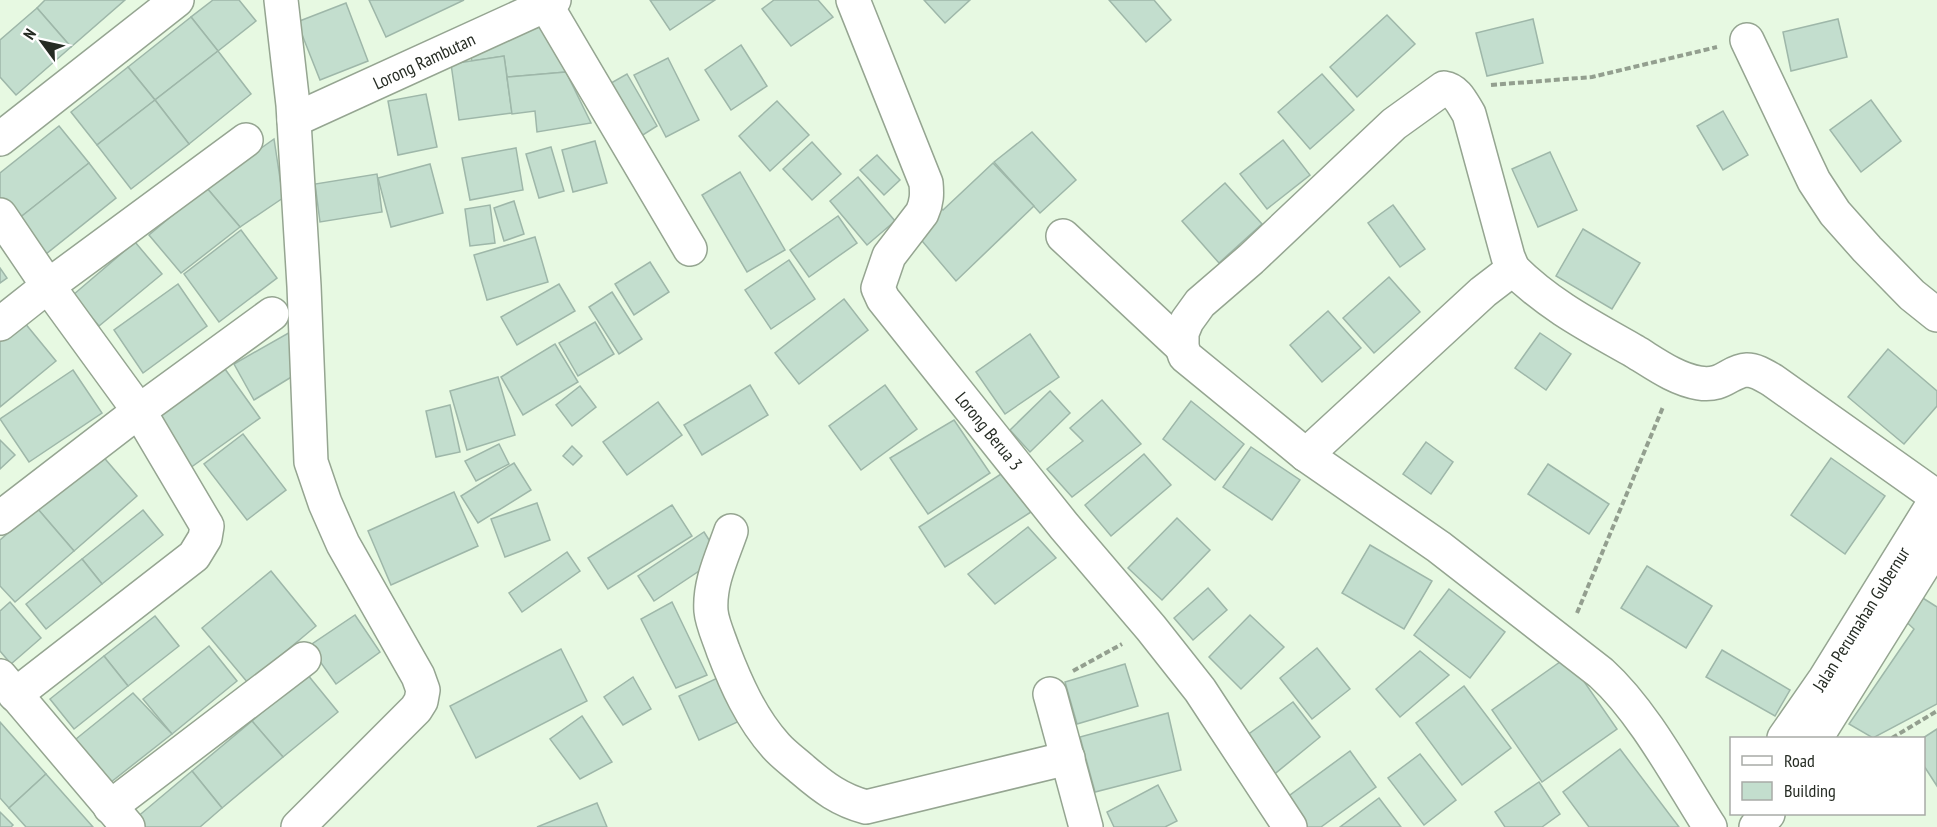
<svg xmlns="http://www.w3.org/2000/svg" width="1937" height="827" viewBox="0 0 1937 827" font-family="'PT Sans Narrow',sans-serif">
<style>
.building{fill:#c3dece;stroke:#9eb7a9;stroke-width:1.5}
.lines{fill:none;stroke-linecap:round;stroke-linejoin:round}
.minor-casing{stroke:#95a591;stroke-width:36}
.path{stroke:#939f8f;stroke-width:4;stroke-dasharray:6 3;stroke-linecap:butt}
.minor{stroke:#fff;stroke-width:33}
.labels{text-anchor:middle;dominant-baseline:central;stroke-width:5;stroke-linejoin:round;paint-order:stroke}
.street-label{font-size:18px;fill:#262c24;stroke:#fff}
</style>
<rect width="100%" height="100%" fill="#e7f9e2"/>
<g class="building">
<path d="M45 0H125L71 47 37 8Z"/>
<path d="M213 0H239L256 21 218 51 191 17Z"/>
<path d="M369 0H464L386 37Z"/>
<path d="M650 0H715L670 30Z"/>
<path d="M774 0H818L833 17 791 46 762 9Z"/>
<path d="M924 0H970L945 23Z"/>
<path d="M1109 0H1154L1171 20 1146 42Z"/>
<path d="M346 3 368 61 320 80 297 22Z"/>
<path d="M37 8 71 47 16 95 0 77V40Z"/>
<path d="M1387 15 1415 44 1357 97 1330 67Z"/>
<path d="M191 17 218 51 155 100 128 67Z"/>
<path d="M1533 19 1543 63 1487 76 1476 33Z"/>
<path d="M1838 19 1847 57 1791 71 1783 32Z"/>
<path d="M542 26 566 72 507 77 504 56 472 61 469 51Z"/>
<path d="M741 45 767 86 731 110 705 70Z"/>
<path d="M218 51 251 94 189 144 155 100Z"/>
<path d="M504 56 512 113 459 120 451 64Z"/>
<path d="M668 58 699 120 666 137 634 75Z"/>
<path d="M128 67 155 100 97 145 71 112Z"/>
<path d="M566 72 591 123 537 132 535 111 512 114 507 77Z"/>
<path d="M627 74 657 126 635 140 604 87Z"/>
<path d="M1322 74 1354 110 1310 149 1278 112Z"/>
<path d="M426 94 437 147 398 155 388 101Z"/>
<path d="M155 100 189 144 131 189 97 145Z"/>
<path d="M1871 100 1901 141 1861 172 1830 130Z"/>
<path d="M777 101 809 135 770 171 739 136Z"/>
<path d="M1723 111 1748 155 1723 170 1697 126Z"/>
<path d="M59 126 89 163 13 223 0 206V173Z"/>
<path d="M1032 132 1076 180 1040 213 994 162Z"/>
<path d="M274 139 283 198 240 227 206 187Z"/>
<path d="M1283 140 1310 175 1267 209 1240 174Z"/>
<path d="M595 141 607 183 573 192 562 150Z"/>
<path d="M812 142 841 174 812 200 783 169Z"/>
<path d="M551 147 564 191 539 198 526 154Z"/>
<path d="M516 148 523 190 470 200 462 158Z"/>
<path d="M1550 152 1577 210 1538 227 1512 169Z"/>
<path d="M877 155 900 180 884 195 860 170Z"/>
<path d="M89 163 116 198 41 258 13 223Z"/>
<path d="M993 163 1034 206 956 281 917 235 938 206 943 210Z"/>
<path d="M430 164 443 213 391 227 378 178Z"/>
<path d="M740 172 785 250 747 272 702 195Z"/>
<path d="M377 174 382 212 320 222 315 184Z"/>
<path d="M858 177 895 221 867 245 830 201Z"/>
<path d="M1225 183 1262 224 1219 263 1182 221Z"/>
<path d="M206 187 240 227 181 273 149 235Z"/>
<path d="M514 201 524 234 504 241 494 208Z"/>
<path d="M490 205 495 243 470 246 465 209Z"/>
<path d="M1393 205 1425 249 1400 267 1368 223Z"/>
<path d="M838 216 857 243 809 277 790 250Z"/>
<path d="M1583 229 1640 263 1612 309 1556 276Z"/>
<path d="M241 230 277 278 219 322 184 274Z"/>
<path d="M535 237 548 282 487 300 474 255Z"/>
<path d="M135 242 162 274 99 326 73 295Z"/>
<path d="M789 260 815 299 771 329 745 290Z"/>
<path d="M650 262 669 292 634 315 615 284Z"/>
<path d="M0 268 7 278 0 283Z"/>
<path d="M1389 277 1420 312 1374 353 1343 318Z"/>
<path d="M178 284 207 326 143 373 114 330Z"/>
<path d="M559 284 575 311 517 345 501 317Z"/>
<path d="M612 292 642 339 619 354 589 307Z"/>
<path d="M844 299 868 330 799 384 775 353Z"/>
<path d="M1328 311 1361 348 1322 382 1290 345Z"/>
<path d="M24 322 56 361 0 407V342Z"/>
<path d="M595 322 614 354 578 376 559 343Z"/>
<path d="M292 331 293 376 254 400 234 364Z"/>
<path d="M1540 333 1571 354 1546 390 1515 368Z"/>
<path d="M1030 334 1059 377 1005 414 976 372Z"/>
<path d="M555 344 578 382 523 415 501 377Z"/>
<path d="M1888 349 1937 391V406L1904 444 1848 397Z"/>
<path d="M225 369 260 418 190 468 154 419Z"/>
<path d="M73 370 102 413 29 462 0 419Z"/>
<path d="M498 377 515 435 467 450 450 391Z"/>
<path d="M750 385 768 415 702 455 684 425Z"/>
<path d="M885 385 917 429 861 470 829 426Z"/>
<path d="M580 386 596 407 572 426 556 405Z"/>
<path d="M1050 391 1070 413 1030 452 1010 430Z"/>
<path d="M1102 400 1141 444 1072 497 1047 469 1083 441 1070 428Z"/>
<path d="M1191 401 1244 444 1215 480 1163 439Z"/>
<path d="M658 402 682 435 627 475 603 442Z"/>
<path d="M450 405 460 452 436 457 426 411Z"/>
<path d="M954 420 990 473 928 514 890 458Z"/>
<path d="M243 434 286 490 247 520 204 464Z"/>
<path d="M0 440 15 455 0 469Z"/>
<path d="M1426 442 1453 462 1431 494 1403 474Z"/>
<path d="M499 444 509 464 476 481 465 461Z"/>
<path d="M572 446 582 456 573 465 563 456Z"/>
<path d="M1251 447 1300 480 1272 520 1223 487Z"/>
<path d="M100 453 137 496 74 551 37 508Z"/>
<path d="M1144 454 1171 485 1111 536 1085 505Z"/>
<path d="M1831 458 1885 496 1845 554 1791 515Z"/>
<path d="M514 463 531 490 478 523 461 496Z"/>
<path d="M1548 464 1609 504 1589 534 1528 494Z"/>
<path d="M1001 474 1031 512 945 567 919 527Z"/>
<path d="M454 492 478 546 391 585 368 531Z"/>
<path d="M537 503 550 540 505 557 491 519Z"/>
<path d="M672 505 692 536 608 589 588 558Z"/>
<path d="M37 508 74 551 15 602 0 586V540Z"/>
<path d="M143 510 163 535 102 584 82 559Z"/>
<path d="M1177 518 1210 550 1162 600 1128 568Z"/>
<path d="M1028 527 1056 558 995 604 968 574Z"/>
<path d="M704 532 720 557 654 601 638 576Z"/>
<path d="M1370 545 1432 581 1404 629 1342 593Z"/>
<path d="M567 552 580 571 522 612 509 593Z"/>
<path d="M82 559 102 584 46 629 26 604Z"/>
<path d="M1647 566 1712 606 1686 648 1621 608Z"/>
<path d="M271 571 316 626 248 683 202 628Z"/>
<path d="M1208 588 1227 610 1193 640 1174 618Z"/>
<path d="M1449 589 1505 632 1470 678 1414 635Z"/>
<path d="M1918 595 1937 607V704L1873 738 1849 724 1914 629 1901 617Z"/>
<path d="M10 602 41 638 11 664 0 651V611Z"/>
<path d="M672 602 707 675 676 688 641 619Z"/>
<path d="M355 615 380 652 336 684 309 646Z"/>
<path d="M1250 615 1284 647 1241 689 1209 657Z"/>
<path d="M155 616 179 646 128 686 104 656Z"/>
<path d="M209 646 237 681 172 734 143 699Z"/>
<path d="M1317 648 1350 689 1312 719 1280 678Z"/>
<path d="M561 649 587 701 476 758 450 706Z"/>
<path d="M1722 650 1790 690 1775 716 1706 677Z"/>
<path d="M1420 651 1449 675 1400 717 1376 689Z"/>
<path d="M104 656 128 686 74 729 50 699Z"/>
<path d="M1567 657 1617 729 1542 782 1492 710Z"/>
<path d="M1125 664 1138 706 1077 724 1065 682Z"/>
<path d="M307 674 338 712 283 757 252 721Z"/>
<path d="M726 674 746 718 699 740 679 696Z"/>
<path d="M633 677 651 709 623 725 604 697Z"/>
<path d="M1464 686 1511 748 1462 785 1416 723Z"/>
<path d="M133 693 172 734 106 786 71 743Z"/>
<path d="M1293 702 1320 737 1266 781 1239 741Z"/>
<path d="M1168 713 1181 770 1095 792 1080 737Z"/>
<path d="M582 716 612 762 580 779 550 739Z"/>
<path d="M252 721 283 757 222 808 192 771Z"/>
<path d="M0 722 46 774 9 808 0 798Z"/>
<path d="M1937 729V786L1924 766 1923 738Z"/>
<path d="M1620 749 1679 827H1589L1563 792Z"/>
<path d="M1350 751 1376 787 1321 827H1306L1286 798Z"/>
<path d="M1420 754 1456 800 1424 825 1388 778Z"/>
<path d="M192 771 222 808 200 827H143L136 818Z"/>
<path d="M46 774 93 827H26L9 808Z"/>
<path d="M1539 782 1560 814 1542 827H1505L1495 812Z"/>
<path d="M1158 785 1177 821 1165 827H1114L1107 812Z"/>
<path d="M1379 798 1401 827H1340Z"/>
<path d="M597 803 607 827H537Z"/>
<path d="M0 812 13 825 11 827H0Z"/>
</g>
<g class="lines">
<g class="minor-casing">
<g id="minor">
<path d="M281 0 293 105 304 286 311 462 325 503 343 544 418 676 423 690 421 701 416 709 298 827"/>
<path d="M853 0 926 183C927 194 927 202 922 213L889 256 878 288 883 299 1064 526 1151 628 1200 690 1290 827"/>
<path d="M546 5 690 249"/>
<path d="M1747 40 1814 181 1835 213 1867 249 1912 295 1937 315"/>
<path d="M294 120 546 5 554 0"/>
<path d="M0 139 177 0"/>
<path d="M0 215 48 286 139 411 207 526 205 538 194 556 15 695"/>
<path d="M1063 236 1182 347"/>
<path d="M1513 269 1508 257 1469 114C1462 103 1457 90 1444 88L1394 124 1251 259 1200 303 1187 321 1182 333V347L1185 356 1306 455 1439 547 1601 673C1644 712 1678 777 1710 827"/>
<path d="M0 324 48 286 246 140"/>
<path d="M1306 455 1483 292 1513 269C1549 305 1590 326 1634 351 1654 363 1675 379 1699 383 1724 387 1729 371 1747 370 1756 370 1765 376 1772 380L1937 497"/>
<path d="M0 518 139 411 272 314"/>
<path d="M731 531C722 557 709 583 711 611 712 623 719 638 723 650 736 684 751 718 776 746 784 755 794 762 803 770 824 788 840 800 866 807L1068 758"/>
<path d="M0 676 128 827"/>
<path d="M1050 694 1086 827"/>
<path d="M1784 738 1825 679 1937 498"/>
<path d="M1816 738 1937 544"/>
<path d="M110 807 304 659"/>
<path d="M1756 827 1768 814"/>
</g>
</g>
<g class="path">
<path d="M1491 85 1592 77 1717 47"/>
<path d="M1577 613 1663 407"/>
<path d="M1073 671 1122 644"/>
<path d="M1892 738 1937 711"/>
</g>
<use href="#minor" class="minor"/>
</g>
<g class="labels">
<g class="street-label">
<text transform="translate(424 61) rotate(-25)">Lorong Rambutan</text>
<text transform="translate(989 431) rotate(51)">Lorong Berua 3</text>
<text transform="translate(1861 619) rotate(-58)">Jalan Perumahan Gubernur</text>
</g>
</g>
<rect x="1730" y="737" width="195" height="78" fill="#ffffff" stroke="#a8aba7" stroke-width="1.5"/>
<rect x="1742" y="756" width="30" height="9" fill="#ffffff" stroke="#a8aba7" stroke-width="1.5"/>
<text x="1784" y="767" font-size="18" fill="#262c24">Road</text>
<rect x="1742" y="782" width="30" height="18" fill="#c3dece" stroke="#a8aba7" stroke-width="1.5"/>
<text x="1784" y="797" font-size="18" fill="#262c24">Building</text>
<g transform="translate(42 42) rotate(303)" stroke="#ffffff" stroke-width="4.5" paint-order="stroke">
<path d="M0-4.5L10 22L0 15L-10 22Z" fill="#262c24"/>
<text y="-9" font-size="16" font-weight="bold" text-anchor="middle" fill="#262c24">N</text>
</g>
</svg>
